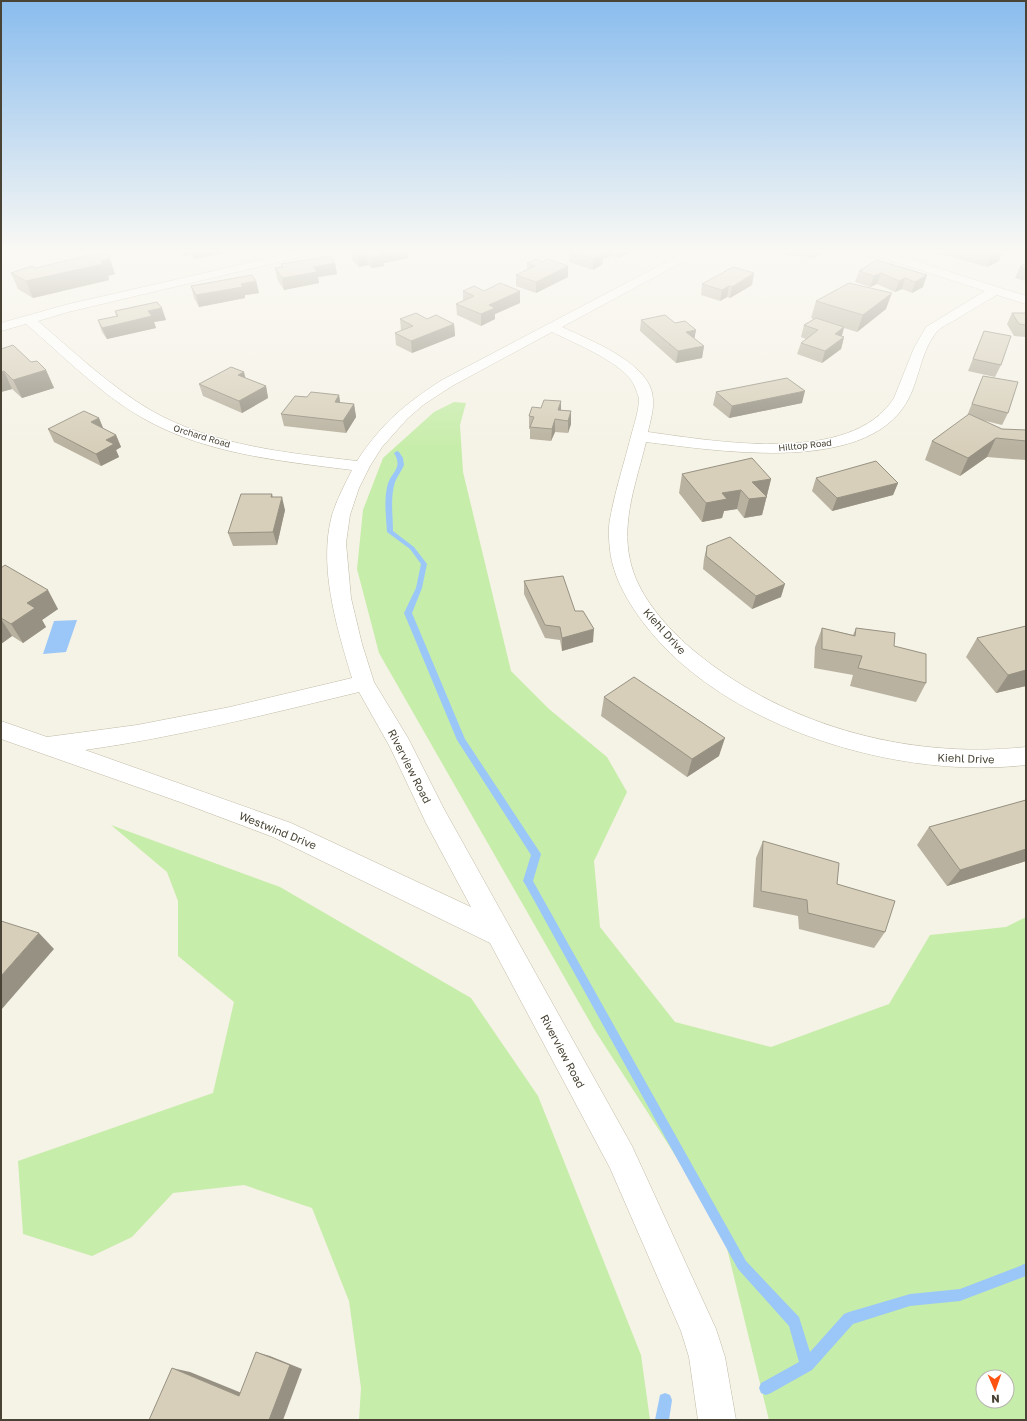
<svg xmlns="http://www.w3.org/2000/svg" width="1027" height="1421" viewBox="0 0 1027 1421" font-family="'Golos Text',sans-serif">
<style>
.green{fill:#c7edaa;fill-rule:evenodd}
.water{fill:#9bc7f8}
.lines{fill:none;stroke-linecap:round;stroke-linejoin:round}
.stream{fill:#9bc7f8;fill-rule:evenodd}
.minor-casing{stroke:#c1bba7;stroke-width:1}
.minor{fill:#fff;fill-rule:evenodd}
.wall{fill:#b9b2a0}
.shaded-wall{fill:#969182}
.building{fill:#d7cfba;stroke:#969182}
.labels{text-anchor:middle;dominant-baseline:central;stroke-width:3;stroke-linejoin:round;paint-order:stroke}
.far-street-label{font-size:9px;fill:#484334;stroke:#fff}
.street-label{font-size:11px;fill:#484334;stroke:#fff}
</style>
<rect width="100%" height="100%" fill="#f5f2e6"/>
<g class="green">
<path d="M454 402 466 403 460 425 463 472 511 671 549 709 607 757 627 792 594 861 600 927 675 1022 771 1047 889 1004 930 935 1006 927 1026 917V1420H769L722 1228 594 1029 379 653 357 569 363 510 383 458 434 412ZM983 1377H1007V1401H983Z"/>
<path d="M111 825 280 887 471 998 538 1096 641 1355 650 1420H359L361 1388 349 1301 312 1208 244 1185 173 1193 132 1237 92 1256 23 1234 18 1161 213 1093 234 1002 178 956V901L167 872Z"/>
</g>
<path class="water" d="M77 620 66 652 43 654 54 621Z"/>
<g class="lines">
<g class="stream">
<path d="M397 451 399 452 403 458 404 465C402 471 397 476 395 482 390 498 393 515 393 531L414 547 427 564 422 588 412 613 465 739 539 851 541 854 533 881 746 1261 799 1317 810 1352 844 1314 849 1312 910 1294 960 1289 1020 1266 1026 1263V1276L960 1301 910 1306 853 1324 812 1370 771 1393 766 1395 761 1393 759 1388 761 1383 799 1362 789 1326 738 1269 525 884 523 881 531 855 457 740 404 613 416 588 421 564 410 549 387 532C386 517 384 502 387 487 390 472 404 469 394 453Z"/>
<path d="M665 1393 670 1395 672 1400 669 1420H655L660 1395Z"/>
</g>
<g class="minor-casing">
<path id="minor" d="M309 249H328L326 251 322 252 68 312 38 321C73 351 112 388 152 411 214 446 288 453 357 461 381 424 406 403 442 380L691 249H705L703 251 562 327C589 340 652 363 653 399 654 410 650 422 648 432 715 441 851 466 894 398L914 348 926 327 985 291 862 251 860 249H877L1026 296V304L997 295C983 303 969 311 955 320 948 324 940 327 935 334 919 355 919 386 903 408 856 474 714 450 646 442 637 480 621 520 630 560 637 593 662 622 686 644 777 724 906 760 1026 747V765C900 780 726 729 646 626 629 604 613 578 610 550 609 540 608 529 610 519 615 491 624 464 631 436 634 425 639 410 639 398 638 395 636 390 635 387 627 364 574 343 552 332L452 386 423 405 407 419 382 447 370 466 359 488 350 515 346 543 351 598 362 644 374 682 408 738 444 809 632 1146 716 1329 725 1357 736 1420H698L689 1357 681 1331 610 1168 490 943 273 837 180 802 1 739V721L47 737 137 725 230 707 352 678C337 628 318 567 332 515 337 499 345 484 352 470 281 461 204 454 141 417 102 395 61 354 26 324L1 331V323L65 305ZM359 692 390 747 426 823 471 907 291 823 85 750C177 737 268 714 359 692Z"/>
</g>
<use href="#minor" class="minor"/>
</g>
<g class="wall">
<path d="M181 249H244L194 259 191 254 184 256Z"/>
<path d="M355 249H408V258L384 263V266L372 268 368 265 359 267 352 260 351 250Z"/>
<path d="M574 249H628V253L618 258 611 256 603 259V264L593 270 569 262V251Z"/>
<path d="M768 249H823L822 253 813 259 799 255 796 257Z"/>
<path d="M943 249H997L999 261 987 267 941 254Z"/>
<path d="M877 260 923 287 912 293 902 289 895 292 877 284 870 287 855 282 859 271Z"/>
<path d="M335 263 337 274 318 277 319 283 284 290 277 279 275 268 281 267V264Z"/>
<path d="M527 263 568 277 536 293 516 286V275L527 269Z"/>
<path d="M1026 263V281L1015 278 1020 267Z"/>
<path d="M36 268 115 274 108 276 109 280 33 298 18 289 11 273Z"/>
<path d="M256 281 259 293 245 295V298L199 307 194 298 191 286Z"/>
<path d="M702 284 752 285 730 298 727 297 720 301 701 295Z"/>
<path d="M463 291H520V303L495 314V319L481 326 457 315 456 304 463 300Z"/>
<path d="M816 301 886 309 857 332 844 328 842 336 844 337 841 349 822 363 797 354 801 343 806 339 801 337 804 325 814 319 811 318Z"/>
<path d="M115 311 166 320 154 322 156 328 107 339 102 332 98 320 116 316Z"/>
<path d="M1012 313H1026V337L1014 336 1007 324Z"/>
<path d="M400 319H427L454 324 455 336 412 353 396 345 395 333 401 330Z"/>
<path d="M641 320 675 323 696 330 694 338 704 346 702 358 676 363 640 331Z"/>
<path d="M984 331 1001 365 995 377 968 371Z"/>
<path d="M1 349 46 370 54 388 22 398 12 389 1 392Z"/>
<path d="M983 376 1008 413 1002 425 982 420 1002 429 1026 431V460L987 457 960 476 925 460 932 441 967 416 978 388Z"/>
<path d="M245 378 266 386 268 398 242 413 203 396 199 384Z"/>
<path d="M716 392 802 403 729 418 713 405Z"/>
<path d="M339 395 340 403 354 404 356 417 346 433 284 426 281 414 307 397Z"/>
<path d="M561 410 571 411V424L568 433 555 432 551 441 530 439V429H529V416Z"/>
<path d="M99 418 103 429 116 435 121 447 116 450 119 457 101 466 54 442 48 429Z"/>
<path d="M682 474 771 479 762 515 744 518 737 509 724 511 722 518 702 522 679 493Z"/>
<path d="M816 478 898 483 893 495 832 511 812 491Z"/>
<path d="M272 494 273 497 285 510 277 545 233 546 228 533Z"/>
<path d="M707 546 781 597 752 609 703 569 704 559Z"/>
<path d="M1 568 58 609 42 620 46 627 23 643 12 636 1 644Z"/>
<path d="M524 581 575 611 593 642 562 651 560 640 545 638 524 594Z"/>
<path d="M1026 626V686L996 693 966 657 977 638Z"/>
<path d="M822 628 853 635 856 628 894 646 926 683 916 702 850 686 853 675 814 668 815 647Z"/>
<path d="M604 697 719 756 687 777 601 716Z"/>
<path d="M1026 800V861L947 886 917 845 929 827Z"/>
<path d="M763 841 837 884 885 932 874 948 799 929 798 916 753 907 756 858Z"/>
</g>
<g class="shaded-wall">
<path d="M182 249H189L191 254 184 256Z"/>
<path d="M191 249H244L194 259Z"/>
<path d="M399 249H408V258L384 263V266L372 268 371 258 381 253Z"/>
<path d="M604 249H612L611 256 603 259V264L593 270V259L598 252Z"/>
<path d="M618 249H628V253L618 258Z"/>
<path d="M798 249H801L799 255 796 257Z"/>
<path d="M816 249H823L822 253 813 259Z"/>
<path d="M1003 250 999 261 987 267 991 256Z"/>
<path d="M366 254 368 265 359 267 358 256Z"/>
<path d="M110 258 115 274 108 276 109 280 33 298 26 281 101 261Z"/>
<path d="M335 263 337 274 318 277 319 283 284 290 282 278 314 267Z"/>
<path d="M568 266V277L536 293V282Z"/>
<path d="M754 273 752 285 730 298 732 287Z"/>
<path d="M881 273 877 284 870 287 874 276Z"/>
<path d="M927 275 923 287 912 293 915 282Z"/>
<path d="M905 278 902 289 895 292 899 281Z"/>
<path d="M256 281 259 293 245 295V298L199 307 196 295 241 284Z"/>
<path d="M729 286 727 297 720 301 722 290Z"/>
<path d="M520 291V303L495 314V319L481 326V314L489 305Z"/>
<path d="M892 293 886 309 857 332 863 315Z"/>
<path d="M162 308 166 320 154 322 156 328 107 339 102 328 148 311Z"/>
<path d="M454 324 455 336 412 353 411 341Z"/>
<path d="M844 327 841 339 835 334Z"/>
<path d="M696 330 694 341 686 332Z"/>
<path d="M844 337 841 349 822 363 825 351Z"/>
<path d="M704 346 702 358 676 363 678 351Z"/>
<path d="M46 370 54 388 22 398 13 380Z"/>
<path d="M4 371 12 389 1 392V372Z"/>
<path d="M244 372 247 384 238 375Z"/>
<path d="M266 386 268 398 242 413 239 401Z"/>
<path d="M805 391 802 403 729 418 732 406Z"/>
<path d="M339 395 341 408 335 402Z"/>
<path d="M561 401V414L558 410Z"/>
<path d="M354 404 356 417 346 433 343 421Z"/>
<path d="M571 411V424L568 433V421Z"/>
<path d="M99 418 104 430 91 422Z"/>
<path d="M555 419V432L551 441 552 429Z"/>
<path d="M116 435 121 447 116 450 119 457 101 466 96 454 106 440Z"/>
<path d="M996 438 987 457 960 476 968 458Z"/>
<path d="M771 479 762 515 744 518 749 499 752 482Z"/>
<path d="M898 483 893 495 832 511 837 498Z"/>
<path d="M741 490 737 509 724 511 722 518 702 522 706 503 722 493Z"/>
<path d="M282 497 285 510 277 545 273 532Z"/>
<path d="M785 584 781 597 752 609 756 596Z"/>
<path d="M48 590 58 609 42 620 46 627 23 643 11 624 27 603Z"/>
<path d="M1 619 12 636 1 644Z"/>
<path d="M594 629 593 642 562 651V638Z"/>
<path d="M1026 670V686L996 693 1008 675Z"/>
<path d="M725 738 719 756 687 777 692 759Z"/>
<path d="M1026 849V861L947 886 960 870Z"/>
<path d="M39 933 54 949 1 1010V976Z"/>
<path d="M256 1352 270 1356 302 1369 283 1420H269Z"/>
<path d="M172 1368 190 1372 254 1398 239 1396Z"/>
</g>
<g class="building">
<path d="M355 249H399L381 253 383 255 371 258 366 254 358 256 351 250Z"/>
<path d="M574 249H604L598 252 604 254 593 259 569 251Z"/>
<path d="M965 249H997L1003 250 991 256Z"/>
<path d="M107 253 110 258 101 261 103 264 26 281 11 273 32 266 36 268 93 254 96 255Z"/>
<path d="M330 256 335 263 314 267 317 272 282 278 275 268 283 267 281 264Z"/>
<path d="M536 259 543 262 548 259 568 266 536 282 516 275 535 266 527 263Z"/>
<path d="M877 260 927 275 915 282 905 278 899 281 881 273 874 276 859 271Z"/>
<path d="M1026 263V269L1020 267Z"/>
<path d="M733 267 754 273 732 287 729 286 722 290 702 284Z"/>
<path d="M252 275 256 281 241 284 243 287 196 295 191 286Z"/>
<path d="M500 283 520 291 489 305 495 308 481 314 456 304 474 296 463 291 474 286 484 291Z"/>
<path d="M849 283 892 293 863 315 816 301Z"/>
<path d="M157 302 162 308 148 311 152 316 102 328 98 320 118 316 115 311Z"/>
<path d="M416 313 427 319 436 315 454 324 411 341 395 333 413 326 400 319Z"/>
<path d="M1012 313H1026V325L1019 324Z"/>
<path d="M665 315 675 323 685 321 696 330 686 332 704 346 678 351 641 320Z"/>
<path d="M816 318 844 327 835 334 844 337 825 351 801 343 818 330 804 325Z"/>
<path d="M984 331 1011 336 1001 365 973 359Z"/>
<path d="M13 345 31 362 37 361 46 370 13 380 4 371 1 372V349Z"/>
<path d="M231 367 244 372 238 375 266 386 239 401 199 384Z"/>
<path d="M983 376 1018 382 1008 413 972 404Z"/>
<path d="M787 378 805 391 732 406 716 392Z"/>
<path d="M311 392 339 395 335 402 354 404 343 421 281 414 295 396 307 397Z"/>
<path d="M544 400 561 401 558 410 571 411 568 421 555 419 552 429 530 427 534 417 529 416 532 407 541 408Z"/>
<path d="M84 411 99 418 91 422 116 435 106 440 114 444 96 454 48 429Z"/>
<path d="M969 414 1002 429 1026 430V441L996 438 968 458 932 441Z"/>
<path d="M752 458 771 479 752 482 767 497 749 499 741 490 722 493 727 499 706 503 682 474Z"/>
<path d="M876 461 898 483 837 498 816 478Z"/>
<path d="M241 494H272L271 497H282L273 532 228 533Z"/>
<path d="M730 537 785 584 756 596 706 556 707 546Z"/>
<path d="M5 565 48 590 27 603 35 608 11 624 1 618V568Z"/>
<path d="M563 576 575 611H583L594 629 562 638 560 627 545 625 524 581Z"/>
<path d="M1026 626V670L1008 675 977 638Z"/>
<path d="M822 628 855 636 856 628 895 633 894 646 926 654V683L858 668 862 656 822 649Z"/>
<path d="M634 677 725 738 692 759 604 697Z"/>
<path d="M1026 800V849L960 870 929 827Z"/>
<path d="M763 841 839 863 837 884 895 901 885 932 808 913 807 900 761 891Z"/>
<path d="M1 921 39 933 1 976Z"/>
<path d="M256 1352 290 1365 269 1420H149L172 1368 239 1396Z"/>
</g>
<linearGradient id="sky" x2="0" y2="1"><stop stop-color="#89bcee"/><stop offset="0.56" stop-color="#faf9f4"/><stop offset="1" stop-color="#faf9f4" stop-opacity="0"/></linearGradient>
<rect width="1027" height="448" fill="url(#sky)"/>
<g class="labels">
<g class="far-street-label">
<text transform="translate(202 436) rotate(17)">Orchard Road</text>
<text transform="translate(805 445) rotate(-6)">Hilltop Road</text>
</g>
<g class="street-label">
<text transform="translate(665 631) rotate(48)">Kiehl Drive</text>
<text transform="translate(966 758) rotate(2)">Kiehl Drive</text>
<text transform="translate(410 766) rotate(63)">Riverview Road</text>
<text transform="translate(278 830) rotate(22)">Westwind Drive</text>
<text transform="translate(563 1051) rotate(62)">Riverview Road</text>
</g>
</g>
<rect width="1027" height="1421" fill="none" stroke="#484334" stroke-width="4"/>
<g transform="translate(995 1389) rotate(178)"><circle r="19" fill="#ffffff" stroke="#b6b4ae"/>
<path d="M0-3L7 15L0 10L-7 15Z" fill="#ff5312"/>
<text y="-6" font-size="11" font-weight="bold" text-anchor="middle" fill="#484334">N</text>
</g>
</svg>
